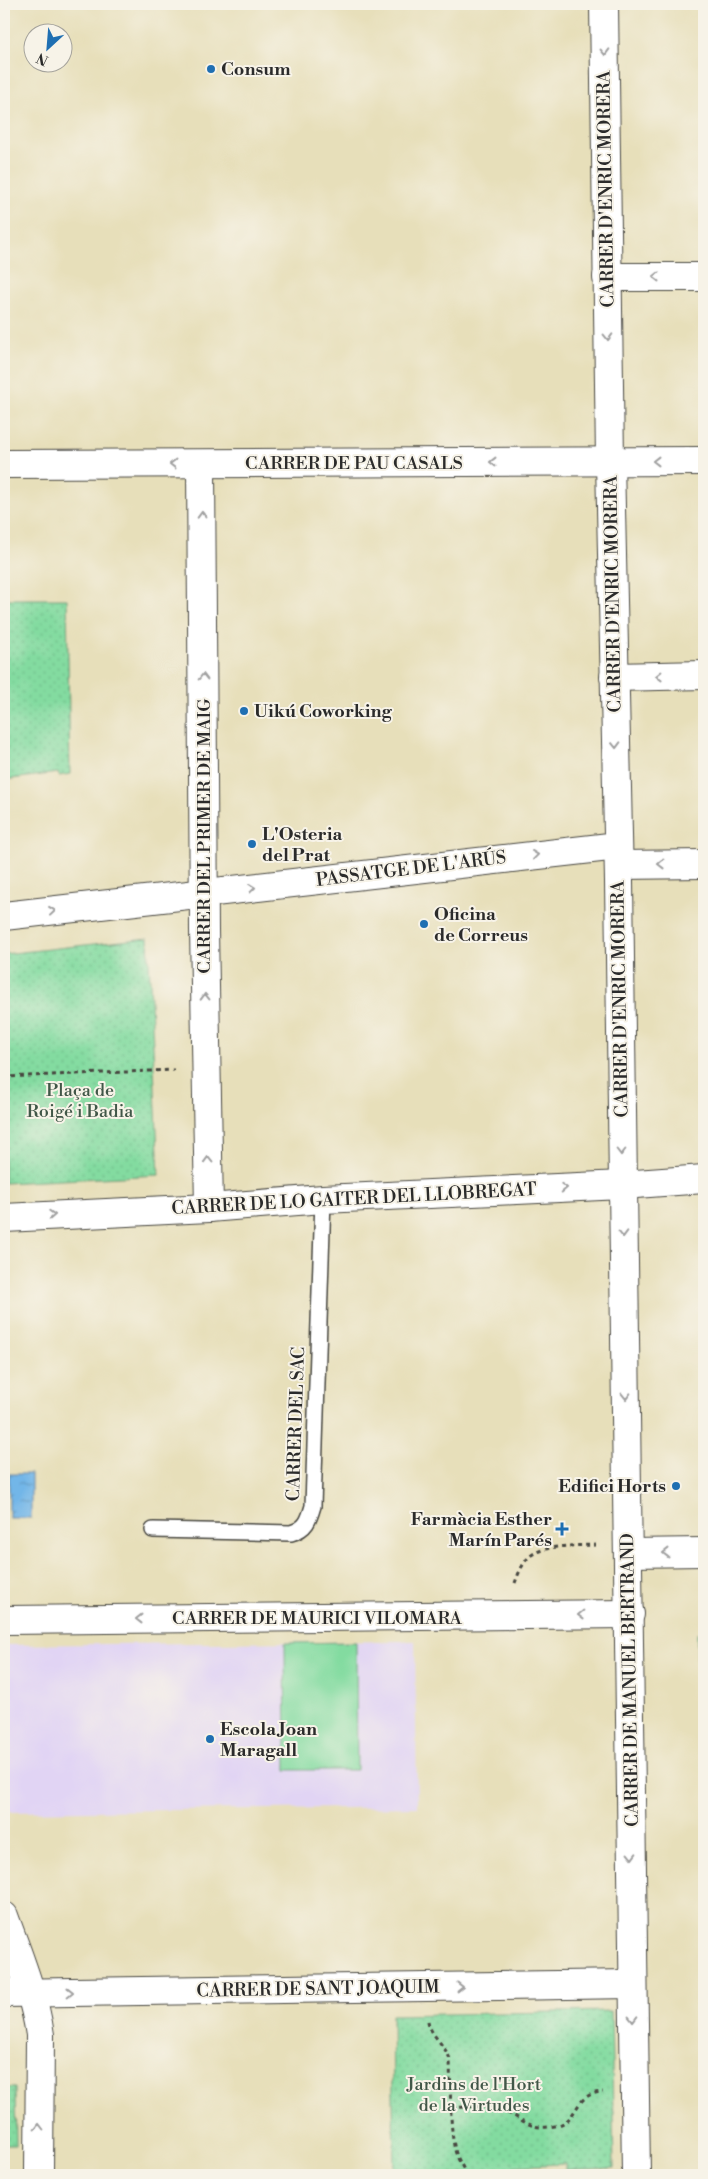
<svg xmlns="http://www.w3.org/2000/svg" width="708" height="2179" viewBox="0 0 708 2179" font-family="'Libre Bodoni',serif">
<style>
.built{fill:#e1d4f4}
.green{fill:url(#green-dots);stroke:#578366}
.pitch{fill:#83dba0;stroke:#578366}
.water{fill:url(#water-ripples);stroke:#4e708a}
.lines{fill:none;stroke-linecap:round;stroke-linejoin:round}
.service-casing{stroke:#474640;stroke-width:18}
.minor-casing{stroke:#474640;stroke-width:30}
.path{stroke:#474640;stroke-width:3;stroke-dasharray:4 4;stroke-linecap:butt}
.service{stroke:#fff;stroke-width:15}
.minor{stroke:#fff;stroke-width:28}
.oneway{stroke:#a0a0a0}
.poi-dot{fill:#1f6fb2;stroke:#f7f3e8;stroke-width:2}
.labels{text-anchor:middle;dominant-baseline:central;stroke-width:4;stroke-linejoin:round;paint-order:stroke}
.poi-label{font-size:18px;font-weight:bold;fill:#2b2b2b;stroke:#f7f3e8;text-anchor:start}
.street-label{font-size:18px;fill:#2b2b2b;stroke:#f7f3e8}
.park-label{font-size:18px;fill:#415748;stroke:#f7f3e8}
</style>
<defs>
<pattern id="green-dots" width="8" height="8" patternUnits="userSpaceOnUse" patternTransform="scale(1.25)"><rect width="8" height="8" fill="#83dba0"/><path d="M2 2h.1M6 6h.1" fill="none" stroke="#71bc8a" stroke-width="1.8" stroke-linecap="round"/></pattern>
<pattern id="water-ripples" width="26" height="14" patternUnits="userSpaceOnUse" patternTransform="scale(1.25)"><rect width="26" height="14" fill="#72b6e8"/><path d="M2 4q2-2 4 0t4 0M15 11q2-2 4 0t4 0" fill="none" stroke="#5e94bc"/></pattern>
</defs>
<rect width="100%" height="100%" fill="#f7f3e8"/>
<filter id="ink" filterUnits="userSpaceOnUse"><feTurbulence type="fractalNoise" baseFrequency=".02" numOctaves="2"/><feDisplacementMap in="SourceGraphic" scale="10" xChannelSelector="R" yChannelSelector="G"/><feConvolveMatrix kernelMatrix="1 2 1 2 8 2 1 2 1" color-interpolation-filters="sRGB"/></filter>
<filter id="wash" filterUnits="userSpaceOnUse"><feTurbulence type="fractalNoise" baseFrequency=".0096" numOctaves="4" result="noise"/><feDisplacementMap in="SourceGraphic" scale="20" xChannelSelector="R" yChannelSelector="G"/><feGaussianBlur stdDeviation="1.12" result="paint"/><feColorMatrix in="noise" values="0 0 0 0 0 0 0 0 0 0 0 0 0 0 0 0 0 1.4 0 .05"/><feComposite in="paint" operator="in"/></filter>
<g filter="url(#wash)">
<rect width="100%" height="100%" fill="#e7dfba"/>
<path class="built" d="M415 1641 417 1807 4 1812V1645Z"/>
<g class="green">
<path d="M4 599H67L70 774 59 776 58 773 4 780Z"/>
<path d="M148 938 159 1175 4 1183V954Z"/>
<rect x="697" y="1633" width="7" height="27"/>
<path d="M611 2011 614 2168 565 2170V2164L514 2166V2175H394L392 2015Z"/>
<path d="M4 2088H15L16 2145H4Z"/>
</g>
<path class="pitch" d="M356 1642 357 1770H286L285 1643Z"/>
<rect class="water" x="9" y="1474" width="22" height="44"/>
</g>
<g filter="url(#ink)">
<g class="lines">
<g class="service-casing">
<path id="service" d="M153 1530 291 1533C306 1529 309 1520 313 1506L323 1199"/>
</g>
<g class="minor-casing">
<g id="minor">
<path d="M604 4 610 461 619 881 636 2175"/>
<path d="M607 277H704"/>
<path d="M4 464 704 461"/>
<path d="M201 464 204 930 209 1208"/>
<path d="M614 677 704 675"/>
<path d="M619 865 704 864"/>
<path d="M4 916 618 846"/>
<path d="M4 1218 209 1208 323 1199 622 1185 704 1179"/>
<path d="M629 1553 704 1552"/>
<path d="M4 1620 630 1614"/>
<path d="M4 1916C18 1955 34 1993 40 2035L39 2175"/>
<path d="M4 1993 633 1984"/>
</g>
</g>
<g class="path">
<path d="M4 1077 174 1070"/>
<path d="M515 1583C518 1575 522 1564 528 1558 541 1544 578 1546 596 1545"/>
<path d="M428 2021C430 2035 445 2045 450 2059 451 2086 449 2125 455 2150 457 2159 463 2166 466 2175"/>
<path d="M452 2108C470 2106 488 2105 505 2112 525 2119 528 2131 555 2126 579 2122 573 2093 603 2092"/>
</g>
<use href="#service" class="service"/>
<use href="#minor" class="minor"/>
</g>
<defs><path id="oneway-chevron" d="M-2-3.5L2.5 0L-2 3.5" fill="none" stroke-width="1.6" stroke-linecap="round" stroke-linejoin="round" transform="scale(1.25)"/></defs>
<g class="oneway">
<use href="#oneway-chevron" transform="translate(605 52) rotate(89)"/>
<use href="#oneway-chevron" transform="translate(656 277) rotate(180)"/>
<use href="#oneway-chevron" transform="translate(608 337) rotate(89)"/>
<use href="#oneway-chevron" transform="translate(656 461) rotate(180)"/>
<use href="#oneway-chevron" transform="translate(493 462) rotate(180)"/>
<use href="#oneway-chevron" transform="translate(173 464) rotate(-180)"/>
<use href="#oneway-chevron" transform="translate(202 515) rotate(-91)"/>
<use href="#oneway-chevron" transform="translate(659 676) rotate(179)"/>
<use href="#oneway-chevron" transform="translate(203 677) rotate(-90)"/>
<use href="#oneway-chevron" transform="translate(616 745) rotate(89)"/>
<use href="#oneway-chevron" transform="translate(535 855) rotate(-7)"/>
<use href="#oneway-chevron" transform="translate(661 864) rotate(179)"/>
<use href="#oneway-chevron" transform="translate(252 888) rotate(-7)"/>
<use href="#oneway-chevron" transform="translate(52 911) rotate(-6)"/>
<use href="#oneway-chevron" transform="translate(205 997) rotate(-91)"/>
<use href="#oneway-chevron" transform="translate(621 1152) rotate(90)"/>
<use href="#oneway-chevron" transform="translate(208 1160) rotate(-91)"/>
<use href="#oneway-chevron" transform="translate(564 1188) rotate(-3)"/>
<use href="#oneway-chevron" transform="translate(52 1215) rotate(-3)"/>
<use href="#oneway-chevron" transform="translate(623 1234) rotate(89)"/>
<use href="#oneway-chevron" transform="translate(626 1396) rotate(89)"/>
<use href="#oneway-chevron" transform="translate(666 1553) rotate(180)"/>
<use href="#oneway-chevron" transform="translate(581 1615) rotate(179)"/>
<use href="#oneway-chevron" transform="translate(139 1619) rotate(180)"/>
<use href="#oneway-chevron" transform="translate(632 1856) rotate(89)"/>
<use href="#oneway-chevron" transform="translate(460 1987) rotate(-1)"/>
<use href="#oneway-chevron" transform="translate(70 1992) rotate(-1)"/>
<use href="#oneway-chevron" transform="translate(633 2019) rotate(89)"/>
<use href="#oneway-chevron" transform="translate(39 2127) rotate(-90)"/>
</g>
</g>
<g class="poi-dot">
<circle cx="211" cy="69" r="5"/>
<circle cx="244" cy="711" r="5"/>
<circle cx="252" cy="844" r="5"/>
<circle cx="424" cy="924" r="5"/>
<circle cx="676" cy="1486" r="5"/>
<path d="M559.5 1521.5h5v5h5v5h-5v5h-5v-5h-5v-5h5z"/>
<circle cx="210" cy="1739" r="5"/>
</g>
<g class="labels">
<g class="poi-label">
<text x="221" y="69">Consum</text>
<text x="254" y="711">Uikú Coworking</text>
<text x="262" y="834">L'Osteria<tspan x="262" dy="21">del Prat</tspan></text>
<text x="434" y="914">Oficina<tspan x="434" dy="21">de Correus</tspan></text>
<text x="666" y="1486" text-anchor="end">Edifici Horts</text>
<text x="552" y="1519" text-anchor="end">Farmàcia Esther<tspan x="552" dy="21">Marín Parés</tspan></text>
<text x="220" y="1729">Escola Joan<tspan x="220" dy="21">Maragall</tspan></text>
</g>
<g class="street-label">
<text transform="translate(606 189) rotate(-91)">CARRER D'ENRIC MORERA</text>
<text x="354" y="463">CARRER DE PAU CASALS</text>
<text transform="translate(613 594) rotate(-91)">CARRER D'ENRIC MORERA</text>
<text transform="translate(204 836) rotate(-90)">CARRER DEL PRIMER DE MAIG</text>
<text transform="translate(411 869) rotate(-7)">PASSATGE DE L'ARÚS</text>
<text transform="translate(620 999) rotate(-91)">CARRER D'ENRIC MORERA</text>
<text transform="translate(354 1199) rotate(-3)">CARRER DE LO GAITER DEL LLOBREGAT</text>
<text transform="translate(296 1424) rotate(-88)">CARRER DEL SAC</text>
<text x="317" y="1618">CARRER DE MAURICI VILOMARA</text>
<text transform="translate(630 1680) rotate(-91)">CARRER DE MANUEL BERTRAND</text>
<text transform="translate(318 1989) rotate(-1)">CARRER DE SANT JOAQUIM</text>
</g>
<g class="park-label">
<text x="80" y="1090">Plaça de<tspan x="80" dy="21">Roigé i Badia</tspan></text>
<text x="474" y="2084">Jardins de l'Hort<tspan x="474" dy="21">de la Virtudes</tspan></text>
</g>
</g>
<rect width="708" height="2179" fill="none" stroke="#f7f3e8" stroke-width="20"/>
<g transform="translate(48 48) rotate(206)"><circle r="24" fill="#f7f3e8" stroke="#a5a39c"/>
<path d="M0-4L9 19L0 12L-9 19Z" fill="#1f6fb2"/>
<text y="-8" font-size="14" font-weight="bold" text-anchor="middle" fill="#2b2b2b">N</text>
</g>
</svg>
